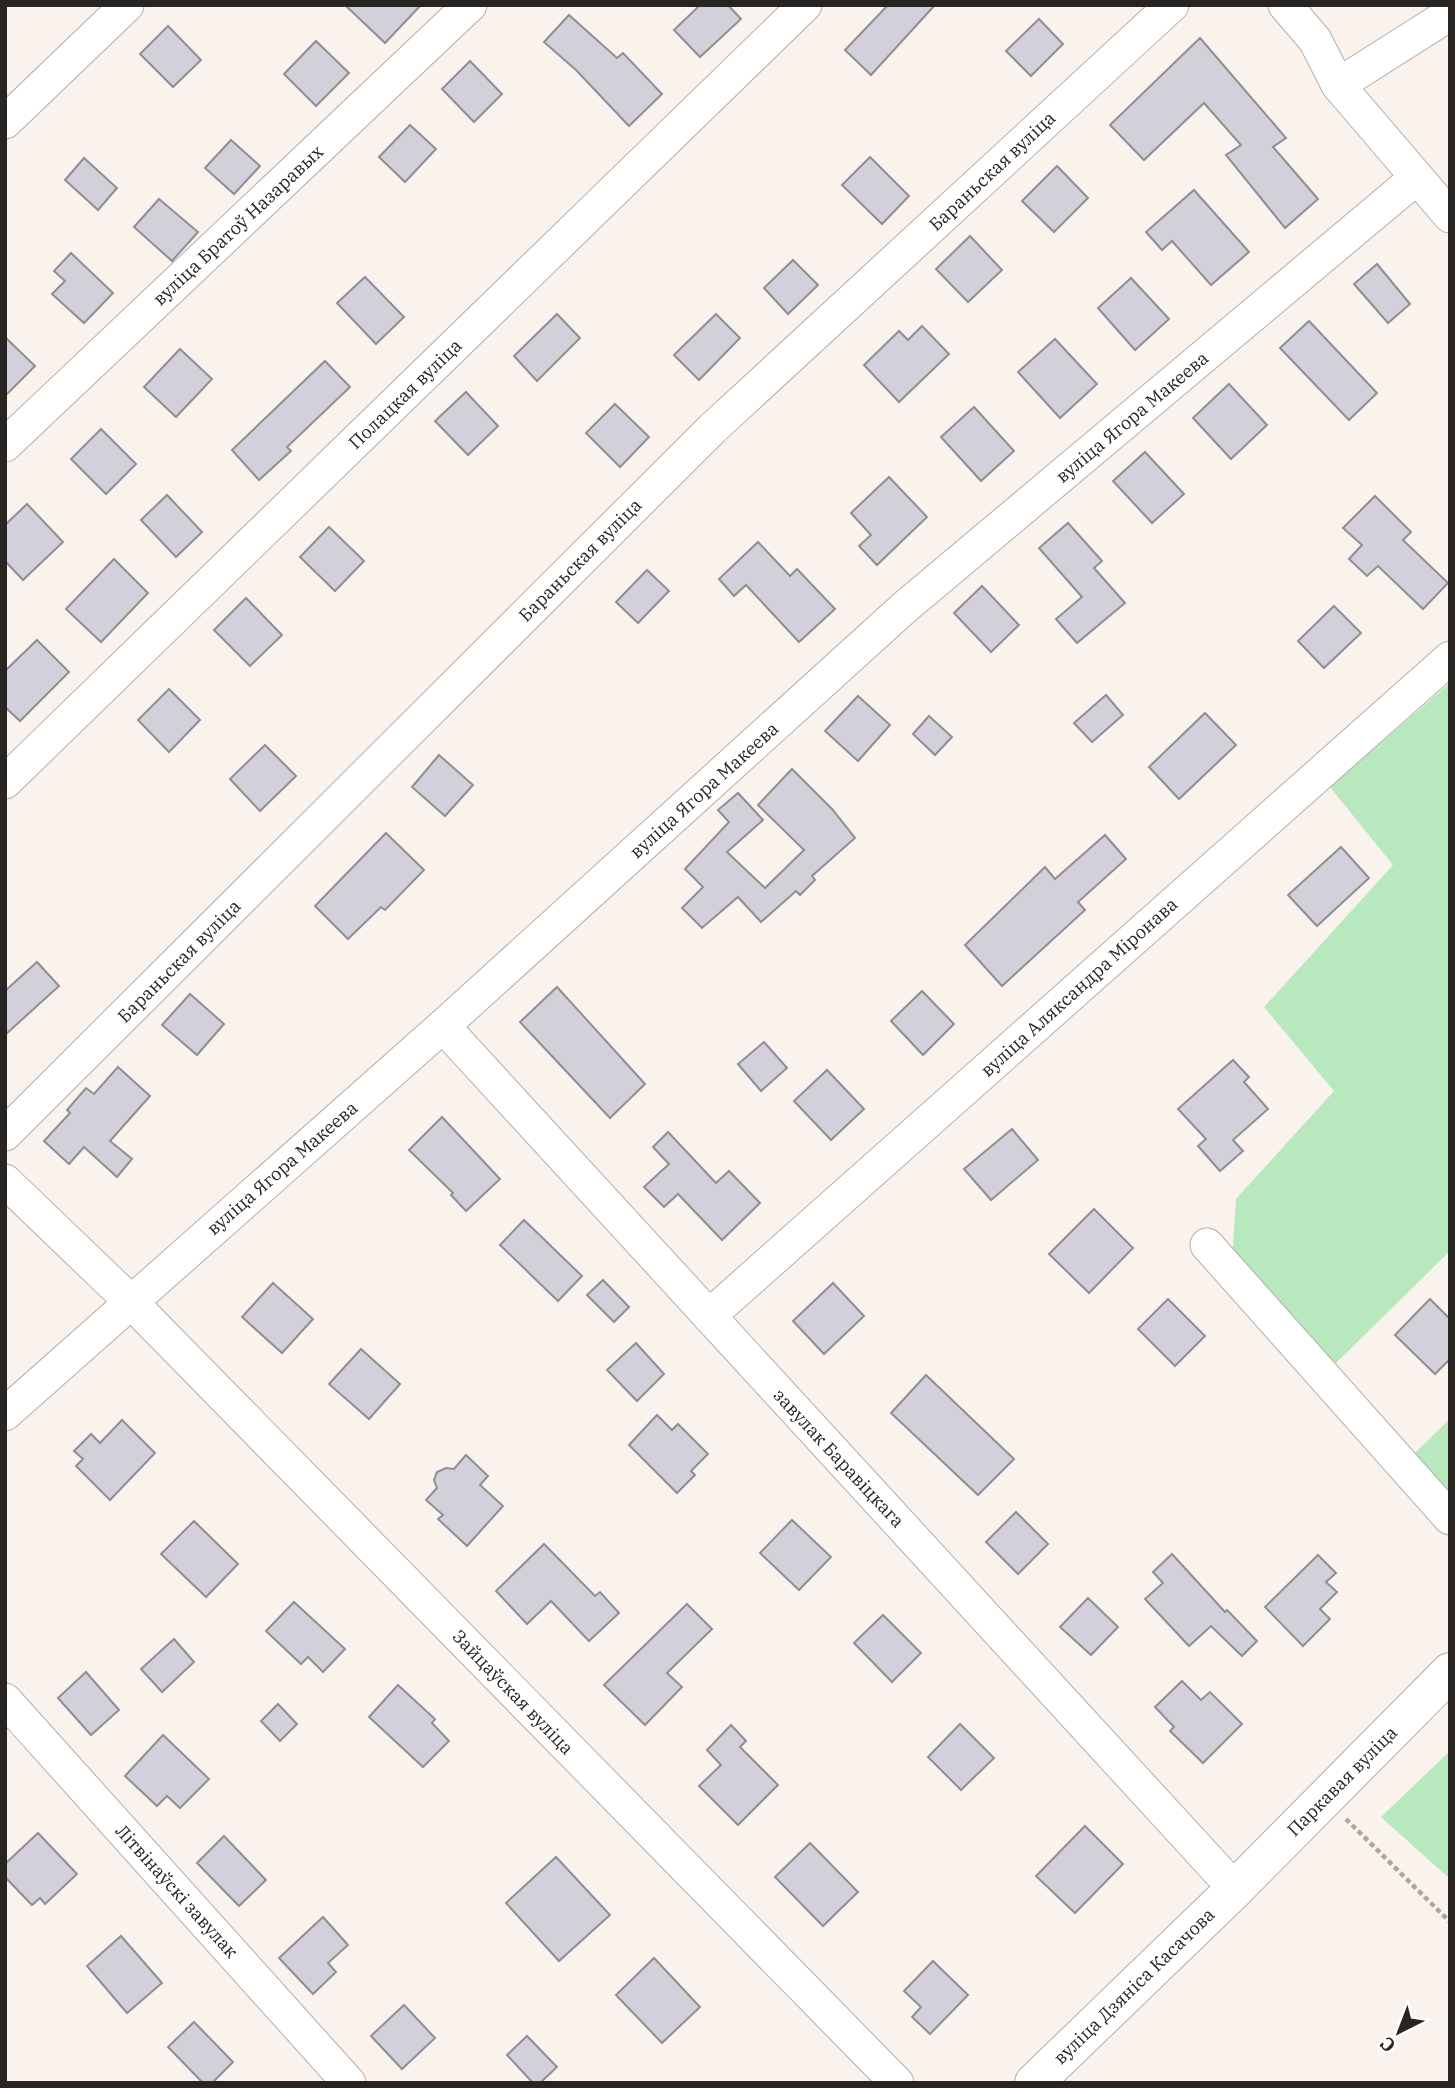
<svg xmlns="http://www.w3.org/2000/svg" width="1455" height="2088" viewBox="0 0 1455 2088" font-family="'IBM Plex Serif',serif">
<style>
.green{fill:#b8e8bd}
.building{fill:#d2d0d8;stroke:#908e95;stroke-width:2}
.lines{fill:none;stroke-linecap:round;stroke-linejoin:round}
.street-casing{stroke:#b5ada9;stroke-width:35}
.secondary-casing{stroke:#b5ada9;stroke-width:40}
.path{stroke:#aca6a2;stroke-width:4.5;stroke-dasharray:5 3.5;stroke-linecap:butt}
.street{stroke:#fff;stroke-width:33}
.secondary{stroke:#fff;stroke-width:38}
.labels{text-anchor:middle;dominant-baseline:central;stroke-width:5;stroke-linejoin:round;paint-order:stroke}
.street-label{font-size:18px;fill:#272422;stroke:#fff}
</style>
<rect width="100%" height="100%" fill="#faf2ed"/>
<g class="green">
<path d="M1450 683V1251L1335 1364 1232 1261 1236 1199 1334 1091 1264 1007 1393 865 1330 787Z"/>
<path d="M1450 1419V1494L1415 1453Z"/>
<path d="M1450 1751V1879L1381 1817Z"/>
</g>
<g class="building">
<path d="M345 5H421L385 43Z"/>
<path d="M700 5H728L741 19 700 57 674 30Z"/>
<path d="M888 5H935L871 75 845 50Z"/>
<path d="M569 15 617 58 623 53 662 94 629 126 576 70 544 42Z"/>
<path d="M1039 19 1063 44 1031 76 1006 51Z"/>
<path d="M168 26 201 60 173 87 140 54Z"/>
<path d="M1200 38 1286 138 1273 147 1318 199 1285 228 1226 155 1241 145 1204 103 1144 160 1110 125Z"/>
<path d="M316 41 349 73 316 106 284 74Z"/>
<path d="M470 61 502 94 474 122 442 89Z"/>
<path d="M410 125 436 149 405 182 379 157Z"/>
<path d="M231 140 260 166 234 194 205 168Z"/>
<path d="M870 157 909 196 882 224 842 185Z"/>
<path d="M84 158 117 188 98 210 65 180Z"/>
<path d="M1057 166 1088 198 1054 232 1022 201Z"/>
<path d="M1194 190 1249 252 1211 285 1172 241 1162 250 1146 232Z"/>
<path d="M159 199 198 232 172 261 134 227Z"/>
<path d="M970 236 1002 270 968 302 936 269Z"/>
<path d="M71 253 113 293 84 323 52 294 65 281 54 271Z"/>
<path d="M793 260 818 285 788 314 764 288Z"/>
<path d="M1377 264 1410 304 1388 323 1354 284Z"/>
<path d="M365 277 404 317 376 344 337 303Z"/>
<path d="M1131 278 1169 319 1135 350 1098 308Z"/>
<path d="M557 314 580 338 537 381 514 356Z"/>
<path d="M716 314 740 338 699 380 674 355Z"/>
<path d="M1309 321 1377 393 1349 420 1280 348Z"/>
<path d="M922 326 949 354 899 402 864 365 899 331 908 340Z"/>
<path d="M5 337 35 366 5 396Z"/>
<path d="M1055 339 1097 384 1060 418 1018 372Z"/>
<path d="M180 349 212 379 176 417 144 387Z"/>
<path d="M325 361 350 387 287 447 291 451 259 480 232 450Z"/>
<path d="M1229 384 1267 425 1231 459 1193 418Z"/>
<path d="M466 392 498 426 468 455 435 421Z"/>
<path d="M615 404 649 437 620 467 586 433Z"/>
<path d="M974 407 1014 451 981 481 941 437Z"/>
<path d="M101 429 136 464 106 494 71 459Z"/>
<path d="M1145 452 1184 494 1152 523 1113 481Z"/>
<path d="M889 477 927 517 877 565 859 546 871 535 851 513Z"/>
<path d="M167 495 202 532 176 557 141 520Z"/>
<path d="M1375 496 1411 532 1403 540 1448 583 1423 609 1378 566 1367 576 1349 559 1362 545 1343 528Z"/>
<path d="M27 504 63 542 23 580 5 561V525Z"/>
<path d="M1068 523 1102 561 1094 568 1125 603 1077 643 1056 619 1082 597 1039 548Z"/>
<path d="M329 527 364 561 335 591 300 557Z"/>
<path d="M758 542 790 576 797 569 835 609 799 642 746 585 734 596 719 579Z"/>
<path d="M114 559 148 593 101 642 66 609Z"/>
<path d="M647 570 669 591 638 623 616 602Z"/>
<path d="M982 586 1019 625 991 652 954 613Z"/>
<path d="M246 598 282 635 250 666 214 630Z"/>
<path d="M1334 606 1361 633 1324 668 1298 641Z"/>
<path d="M37 640 69 672 20 721 5 707V671Z"/>
<path d="M169 689 200 720 169 752 138 720Z"/>
<path d="M1106 695 1123 715 1092 742 1074 723Z"/>
<path d="M858 696 890 725 858 761 825 731Z"/>
<path d="M1205 713 1236 745 1179 799 1149 767Z"/>
<path d="M929 716 952 737 935 755 913 734Z"/>
<path d="M265 745 296 776 260 811 230 779Z"/>
<path d="M439 755 473 785 445 816 412 787Z"/>
<path d="M792 769 832 809 855 838 812 876 815 880 800 895 796 891 761 922 738 897 702 928 682 908 703 887 685 869 729 822 718 810 738 793 763 820 727 852 765 888 804 850 758 805Z"/>
<path d="M386 833 424 870 385 910 381 907 348 939 315 906Z"/>
<path d="M1105 835 1126 859 1078 902 1085 910 1002 986 965 945 1045 867 1055 879Z"/>
<path d="M1341 847 1369 878 1317 926 1288 895Z"/>
<path d="M37 962 59 986 5 1035V991Z"/>
<path d="M557 987 645 1084 610 1118 520 1022Z"/>
<path d="M922 991 954 1024 923 1055 891 1021Z"/>
<path d="M190 994 224 1024 197 1055 162 1025Z"/>
<path d="M764 1042 787 1068 761 1091 738 1064Z"/>
<path d="M1233 1060 1249 1077 1244 1082 1268 1109 1233 1140 1243 1151 1220 1171 1198 1146 1206 1139 1178 1109Z"/>
<path d="M118 1067 150 1096 110 1141 132 1159 117 1177 84 1147 69 1164 44 1141 70 1113 67 1110 86 1088 94 1094Z"/>
<path d="M827 1070 864 1109 831 1140 794 1101Z"/>
<path d="M442 1117 500 1179 466 1211 451 1195 453 1193 409 1150Z"/>
<path d="M1012 1129 1038 1160 991 1200 964 1169Z"/>
<path d="M668 1132 716 1183 729 1171 760 1203 722 1240 678 1194 664 1207 644 1187 669 1164 653 1147Z"/>
<path d="M1094 1209 1133 1248 1089 1293 1049 1254Z"/>
<path d="M524 1220 582 1276 558 1301 500 1245Z"/>
<path d="M603 1280 629 1307 614 1322 587 1295Z"/>
<path d="M273 1283 313 1319 282 1353 242 1317Z"/>
<path d="M833 1283 864 1316 824 1354 793 1321Z"/>
<path d="M1168 1299 1205 1336 1175 1366 1138 1329Z"/>
<path d="M1430 1299 1450 1319V1359L1435 1374 1395 1335Z"/>
<path d="M636 1343 664 1374 637 1401 607 1370Z"/>
<path d="M361 1349 400 1384 369 1419 329 1384Z"/>
<path d="M926 1375 1014 1459 978 1495 891 1413Z"/>
<path d="M657 1415 672 1430 678 1424 708 1454 691 1471 695 1475 677 1493 629 1445Z"/>
<path d="M122 1420 155 1453 110 1500 76 1466 83 1459 74 1451 91 1434 100 1443Z"/>
<path d="M466 1455 488 1476 480 1485 503 1506 467 1546 438 1519 443 1515 426 1500 437 1488 434 1480 437 1472 446 1468 454 1469Z"/>
<path d="M1016 1512 1048 1544 1018 1574 986 1542Z"/>
<path d="M792 1520 831 1557 799 1590 760 1553Z"/>
<path d="M194 1521 238 1564 206 1597 161 1554Z"/>
<path d="M544 1544 595 1596 600 1592 619 1613 589 1641 551 1601 527 1624 496 1591Z"/>
<path d="M1172 1554 1225 1612 1227 1610 1257 1641 1242 1656 1211 1626 1189 1646 1145 1599 1163 1583 1153 1572Z"/>
<path d="M1318 1555 1336 1573 1326 1582 1337 1592 1320 1609 1330 1619 1303 1646 1265 1607Z"/>
<path d="M1088 1598 1118 1627 1091 1655 1060 1627Z"/>
<path d="M294 1602 345 1649 323 1672 308 1657 301 1664 266 1631Z"/>
<path d="M687 1604 712 1629 667 1673 682 1687 645 1725 604 1685Z"/>
<path d="M883 1615 921 1653 892 1682 854 1643Z"/>
<path d="M174 1639 194 1662 162 1692 141 1669Z"/>
<path d="M86 1672 119 1710 91 1735 58 1698Z"/>
<path d="M1182 1681 1201 1700 1210 1692 1242 1724 1203 1763 1170 1731 1174 1727 1155 1707Z"/>
<path d="M398 1685 435 1719 432 1723 449 1741 423 1767 369 1717Z"/>
<path d="M278 1704 297 1724 280 1741 261 1721Z"/>
<path d="M960 1724 994 1758 961 1790 928 1757Z"/>
<path d="M731 1725 746 1741 740 1747 778 1785 738 1825 699 1786 721 1765 707 1750Z"/>
<path d="M163 1735 209 1779 180 1808 167 1796 157 1806 125 1776Z"/>
<path d="M1085 1826 1123 1864 1075 1913 1036 1876Z"/>
<path d="M38 1833 77 1874 45 1904 40 1898 32 1905 5 1877V1864Z"/>
<path d="M224 1836 266 1880 239 1906 197 1863Z"/>
<path d="M810 1843 858 1892 823 1926 775 1877Z"/>
<path d="M556 1857 610 1915 559 1961 506 1903Z"/>
<path d="M323 1917 348 1945 328 1963 336 1972 313 1994 279 1958Z"/>
<path d="M121 1936 162 1983 127 2013 87 1966Z"/>
<path d="M654 1958 700 2007 662 2043 616 1995Z"/>
<path d="M933 1961 968 1995 930 2034 912 2017 921 2007 904 1991Z"/>
<path d="M404 2005 435 2038 402 2069 371 2036Z"/>
<path d="M194 2022 233 2062 212 2083H203L168 2047Z"/>
<path d="M527 2036 557 2067 540 2083H533L507 2055Z"/>
</g>
<g class="lines">
<g class="street-casing">
<g id="street">
<path d="M1285 5 1315 40 1338 85 1450 216"/>
<path d="M1338 85 1450 14"/>
<path d="M5 122 127 5"/>
<path d="M5 445 470 5"/>
<path d="M5 782 805 5"/>
<path d="M443 1026 1235 1889"/>
<path d="M5 1134 712 429 1172 5"/>
<path d="M5 1181 130 1301 897 2083"/>
<path d="M1207 1245 1450 1518"/>
<path d="M709 1316 1450 658"/>
<path d="M5 1414 443 1026 905 607 1415 179"/>
<path d="M5 1700 349 2083"/>
</g>
</g>
<g class="secondary-casing">
<path id="secondary" d="M1034 2083 1235 1889 1450 1672"/>
</g>
<path class="path" d="M1346 1819 1450 1922"/>
<use href="#street" class="street"/>
<use href="#secondary" class="secondary"/>
</g>
<g class="labels">
<g class="street-label">
<text transform="translate(992 171) rotate(-43)">Бараньская вуліца</text>
<text transform="translate(238 225) rotate(-43)">вуліца Братоў Назаравых</text>
<text transform="translate(405 394) rotate(-44)">Полацкая вуліца</text>
<text transform="translate(1132 417) rotate(-40)">вуліца Ягора Макеева</text>
<text transform="translate(580 560) rotate(-45)">Бараньская вуліца</text>
<text transform="translate(704 790) rotate(-42)">вуліца Ягора Макеева</text>
<text transform="translate(179 961) rotate(-45)">Бараньская вуліца</text>
<text transform="translate(1079 987) rotate(-42)">вуліца Аляксандра Міронава</text>
<text transform="translate(282 1168) rotate(-41)">вуліца Ягора Макеева</text>
<text transform="translate(839 1458) rotate(47)">завулак Баравіцкага</text>
<text transform="translate(513 1692) rotate(46)">Зайцаўская вуліца</text>
<text transform="translate(1342 1781) rotate(-45)">Паркавая вуліца</text>
<text transform="translate(177 1891) rotate(48)">Літвінаўскі завулак</text>
<text transform="translate(1134 1986) rotate(-44)">вуліца Дзяніса Касачова</text>
</g>
</g>
<rect width="1455" height="2088" fill="none" stroke="#272422" stroke-width="14"/>
<g transform="translate(1399 2032) rotate(222)" stroke="#ffffff" stroke-width="5" paint-order="stroke">
<path d="M0-5L12 26L0 18L-12 26Z" fill="#272422"/>
<text y="-10" font-size="19" font-weight="bold" text-anchor="middle" fill="#272422">С</text>
</g>
</svg>
